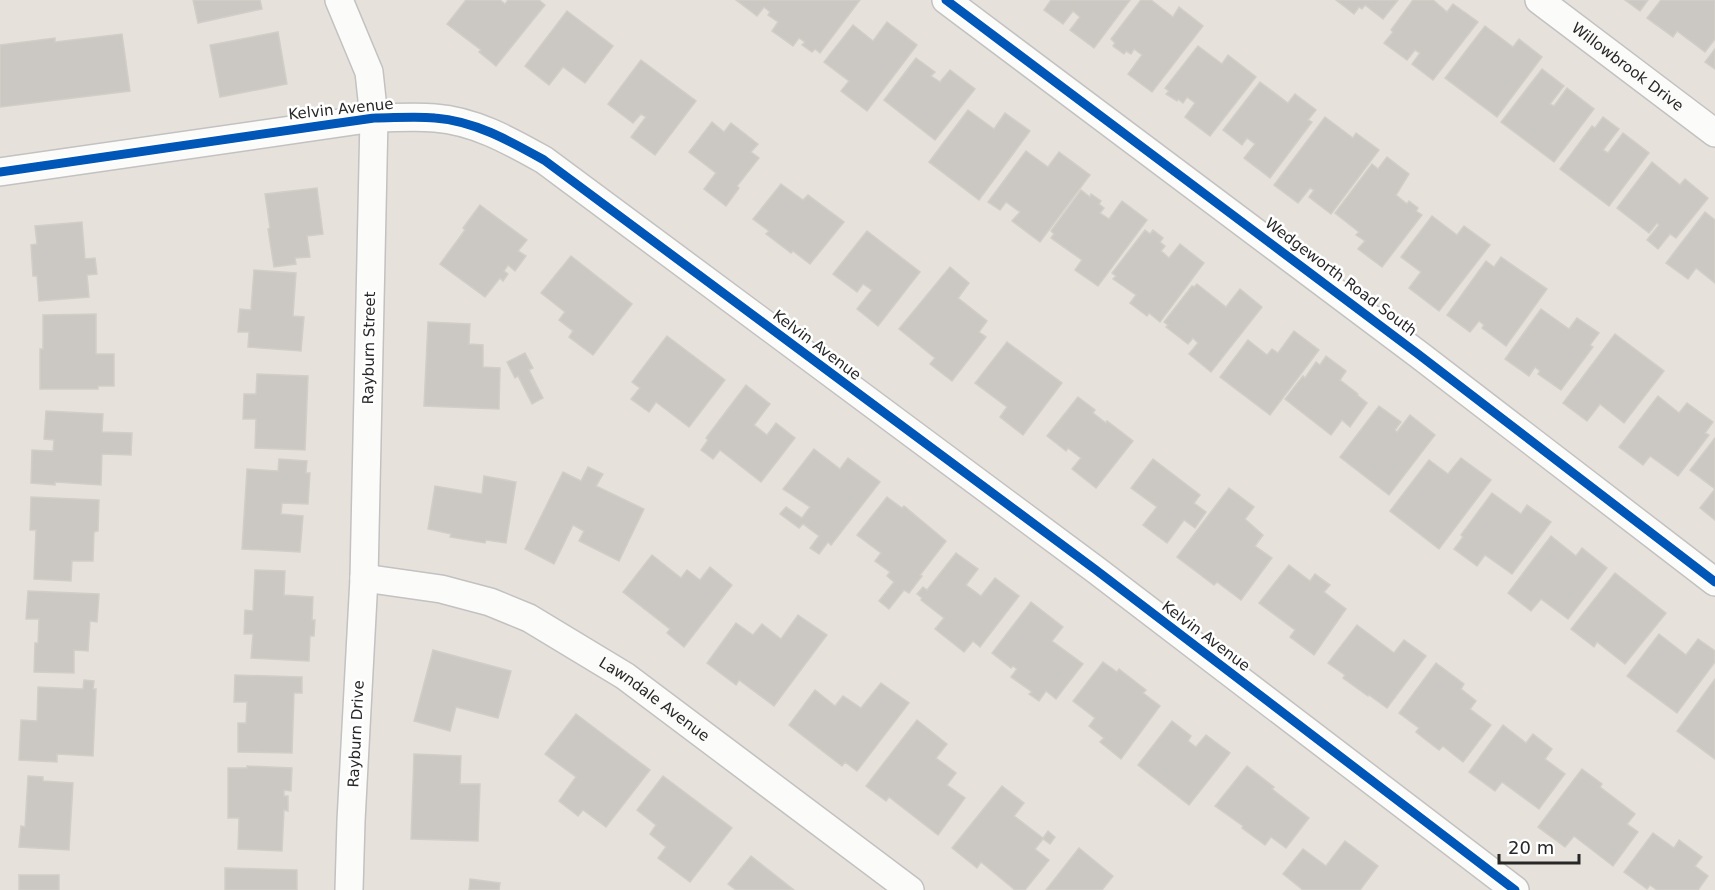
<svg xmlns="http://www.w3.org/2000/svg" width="1715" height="890" viewBox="0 0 1715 890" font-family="'DejaVu Sans',sans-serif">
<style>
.building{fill:#cbc8c3;stroke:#d1cec8;stroke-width:1.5}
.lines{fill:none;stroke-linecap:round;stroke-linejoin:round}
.minor-casing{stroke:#c3c1c1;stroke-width:30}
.minor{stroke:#fbfbfa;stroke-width:27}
.cycleway-casing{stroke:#fff;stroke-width:13}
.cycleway{stroke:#0057b8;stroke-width:9}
.labels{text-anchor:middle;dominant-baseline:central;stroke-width:5;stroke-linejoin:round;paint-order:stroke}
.street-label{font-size:15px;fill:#272727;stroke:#fff}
</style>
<rect width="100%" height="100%" fill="#e6e2db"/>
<g class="building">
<path d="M193 0H260L262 9 198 23Z"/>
<path d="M466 0H500L505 4 508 0H539L545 5 496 66 479 52 481 50 447 24Z"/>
<path d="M736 0H860L820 53 815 49 812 52 802 45 805 42 799 38 793 46 772 31 778 22 768 15 770 12 764 7 757 16Z"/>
<path d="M1051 0H1130L1094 48 1070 30 1080 17 1073 11 1063 24 1044 10Z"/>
<path d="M1141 0H1151L1173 17 1179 7 1203 26 1152 92 1128 74 1142 55 1134 49 1131 54 1126 51 1124 54 1113 46 1115 43 1111 39Z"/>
<path d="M1336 0H1398L1383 19 1365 5 1362 9 1359 7 1354 14Z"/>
<path d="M1413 0H1433L1447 12 1453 4 1478 22 1433 80 1412 64 1420 53 1415 50 1407 60 1384 43 1393 32 1391 30Z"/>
<path d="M1625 0H1648L1640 11Z"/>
<path d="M1661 0H1715V39L1705 52 1677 31 1673 37 1647 18Z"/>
<path d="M567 11 613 46 585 83 563 67 549 85 525 66Z"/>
<path d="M887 22 917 45 867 111 841 91 849 81 824 62 853 25 873 41Z"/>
<path d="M1485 26 1513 47 1519 39 1542 57 1497 117 1445 78Z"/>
<path d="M278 32 287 84 220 97 210 45Z"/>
<path d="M122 34 130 91 0 107V45L55 38V42Z"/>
<path d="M1198 46 1222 64 1228 55 1256 77 1210 136 1185 117 1195 103 1187 97 1183 103 1178 99 1177 101 1166 94 1169 91 1165 88Z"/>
<path d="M1715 49V69L1705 62Z"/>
<path d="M916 58 935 72 931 76 940 82 950 70 975 89 935 140 884 100Z"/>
<path d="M641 60 696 101 655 155 631 137 646 117 641 114 633 123 608 104Z"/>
<path d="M1542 69 1564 86 1550 104 1554 106 1567 88 1594 109 1554 162 1501 122Z"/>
<path d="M1260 82 1288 103 1295 94 1316 110 1308 120 1312 122 1270 178 1244 158 1255 144 1247 138 1242 145 1223 130Z"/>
<path d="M968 110 994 129 1005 113 1030 131 979 200 929 162Z"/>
<path d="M1325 117 1353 138 1356 133 1379 150 1331 214 1309 197 1314 190 1310 188 1298 203 1274 185Z"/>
<path d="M1603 117 1619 129 1603 150 1608 153 1623 133 1649 153 1609 206 1560 169 1592 126 1595 128Z"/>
<path d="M712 122 724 132 731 123 758 144 751 152 759 158 737 186 739 188 726 206 704 189 716 173 689 152Z"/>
<path d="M1026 151 1048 167 1059 152 1090 175 1040 242 1012 221 1020 212 1006 202 1000 210 988 202Z"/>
<path d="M1387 157 1409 174 1396 195 1407 204 1409 201 1418 208 1416 211 1422 215 1382 267 1358 249 1365 241 1356 235 1359 232 1335 213 1372 164 1378 169Z"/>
<path d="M1652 162 1680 185 1685 179 1708 198 1676 238 1670 234 1658 249 1647 240 1659 225 1657 223 1649 233 1617 208Z"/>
<path d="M781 184 803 200 808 195 844 222 810 264 793 251 791 253 766 234 769 231 753 219Z"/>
<path d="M317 188 323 234 307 236 310 257 295 258 296 264 274 267 268 229 270 228 265 194Z"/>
<path d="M1081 190 1090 197 1091 194 1101 201 1099 204 1104 208 1100 213 1109 219 1122 201 1147 220 1098 286 1075 270 1082 260 1051 238 1054 234 1051 231Z"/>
<path d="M480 205 527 240 518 251 526 256 515 271 508 265 504 271 508 274 503 281 500 278 485 297 440 264 465 230 463 228Z"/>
<path d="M1705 212 1715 220V283L1696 268 1688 279 1666 263Z"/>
<path d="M1432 216 1457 235 1464 226 1490 245 1439 311 1409 288 1421 272 1401 257Z"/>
<path d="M82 222 85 259 95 258 97 274 87 275 89 297 39 301 37 276H33L31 245 37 244 35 226Z"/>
<path d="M1145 230 1150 234 1153 230 1163 238 1160 242 1165 246 1161 251 1169 258 1180 244 1204 263 1160 322 1149 313 1147 316 1130 303 1136 295 1113 279 1116 276 1112 273Z"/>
<path d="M867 231 920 272 878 326 857 309 872 290 863 284 857 292 833 274Z"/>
<path d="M571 256 632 304 593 355 569 337 573 331 559 320 565 312 541 293Z"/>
<path d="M1501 257 1547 289 1506 346 1482 328 1484 325 1479 321 1470 332 1447 315 1486 261 1494 267Z"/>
<path d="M950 267 969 283 958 298 987 321 979 332 986 337 952 381 930 364 935 358 899 329Z"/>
<path d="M254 270 296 273 293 316 304 317 301 351 248 347 249 332H238L240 309 251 310Z"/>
<path d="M1197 284 1226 307 1240 289 1262 307 1211 372 1189 354 1198 343 1193 338 1188 344 1166 327 1168 325 1164 322 1192 286 1194 287Z"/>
<path d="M1541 309 1569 329 1577 318 1599 333 1590 345 1593 347 1561 390 1538 374 1540 371 1535 367 1529 376 1505 359Z"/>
<path d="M96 314V354H114V386H98V389H40V349H43V315Z"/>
<path d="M428 322 470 324 469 344 483 345V367L500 368 499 409 424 406Z"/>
<path d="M1294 331 1319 350 1270 415 1220 377 1248 340 1267 355 1272 349 1278 353Z"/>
<path d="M1615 334 1664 371 1624 423 1600 404 1587 421 1563 403Z"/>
<path d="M667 336 725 380 689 427 656 402 649 412 631 399 640 388 632 382Z"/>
<path d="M1007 342 1062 383 1023 435 1000 417 1007 407 975 383Z"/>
<path d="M525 353 533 368 529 370 543 398 532 404 518 376 515 378 507 362Z"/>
<path d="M1326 356 1346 371 1340 380 1358 394 1357 395 1367 403 1350 427 1342 420 1331 435 1285 399 1303 376 1305 378 1316 362 1320 365Z"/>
<path d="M257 374 308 376 305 450 255 448 256 419H243L244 394H256Z"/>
<path d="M746 385 770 404 754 425 767 435 776 423 795 438 761 482 720 450 713 459 701 450 708 440 706 438Z"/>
<path d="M1658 396 1679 413 1687 403 1713 422 1705 433 1709 435 1678 476 1650 456 1643 465 1619 447Z"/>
<path d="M1078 397 1095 410 1093 413 1106 423 1107 421 1133 441 1096 488 1072 469 1081 458 1068 448 1066 451 1047 436Z"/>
<path d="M1379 406 1401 422 1395 430 1397 432 1410 415 1435 435 1389 495 1340 457Z"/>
<path d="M46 411 103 414 102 432 132 433 131 455 102 454 101 485 55 482V485L31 483 32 450 53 451 54 440 44 439Z"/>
<path d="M1715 438V520L1700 508 1715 489 1690 470Z"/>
<path d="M814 449 840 469 848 458 880 482 831 545 828 542 819 554 810 548 819 536 803 524 799 528 780 514 786 507 802 518 810 507 783 489Z"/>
<path d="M1461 458 1491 480 1439 549 1390 511 1429 460 1448 474Z"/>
<path d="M279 459 307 461 306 473H310L308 504 282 503 281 514 303 516 300 552 242 549 247 469 278 471Z"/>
<path d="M1153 459 1200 495 1194 503 1206 512 1195 528 1184 520 1167 543 1143 525 1157 507 1131 488Z"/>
<path d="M588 467 603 474 596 486 644 509 619 561 579 541 584 531 573 525 554 564 525 549 563 472 581 481Z"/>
<path d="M484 476 516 482 506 543 486 540 485 543 450 537 451 534 428 529 435 486 482 494Z"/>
<path d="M1229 488 1254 507 1245 519 1263 535 1255 546 1272 558 1241 600 1217 582 1214 585 1177 557Z"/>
<path d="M1492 493 1521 514 1527 505 1551 522 1512 574 1485 555 1477 566 1454 549 1463 537 1461 535Z"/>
<path d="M31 497 99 500 98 531 94 532 93 561H72L71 581 34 579 36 530H30Z"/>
<path d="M887 497 902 508 904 506 946 541 920 575 922 576 909 593 904 590 889 609 879 601 894 582 887 576 890 572 875 561 881 553 857 535Z"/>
<path d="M1551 536 1576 556 1582 548 1607 568 1568 619 1541 599 1531 611 1508 593Z"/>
<path d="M956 553 978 569 966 585 981 596 995 578 1019 596 980 647 973 641 964 652 935 629 944 618 921 600 922 598 917 594 923 587 927 590Z"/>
<path d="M652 555 681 578 687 570 700 580 710 567 732 585 684 647 667 633 670 629 623 592Z"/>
<path d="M1289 565 1310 581 1315 574 1330 585 1324 592 1346 609 1314 655 1290 637 1295 630 1259 603Z"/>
<path d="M255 570 285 571 284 595 313 597 312 620H315L314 636H310L309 661 251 658 253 634H244L245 610 253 611Z"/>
<path d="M1615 573 1666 613 1625 664 1597 642 1594 647 1571 629Z"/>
<path d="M28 591 99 594 97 622 90 621 88 651 74 650V673L34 672 35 643H38L39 619H26Z"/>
<path d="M1031 602 1063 627 1052 641 1083 664 1056 699 1046 691 1039 701 1029 694 1032 692 1011 677 1017 669 1013 666 1011 668 992 653Z"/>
<path d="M798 615 827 635 774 706 739 680 736 685 707 663 736 623 753 635 762 624 781 639Z"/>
<path d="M1357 625 1394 653 1404 640 1426 656 1387 708 1369 695 1368 696 1343 678 1345 675 1328 663Z"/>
<path d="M1659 634 1686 655 1698 639 1715 651V662L1677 713 1627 676Z"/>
<path d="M433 650 511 671 498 718 456 707 450 731 414 721Z"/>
<path d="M1103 662 1117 672 1119 669 1146 690 1143 693 1160 706 1121 759 1100 742 1104 738 1089 726 1095 718 1073 701Z"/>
<path d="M1436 663 1464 684 1461 689 1476 701 1470 709 1491 725 1463 762 1443 746 1439 750 1416 732 1419 728 1399 713Z"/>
<path d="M235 675 302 677V693H294L292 753 238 752V723H246L247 702H234Z"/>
<path d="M1715 679V759L1677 731Z"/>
<path d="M84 680 94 681 93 689H96L93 756 57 754V762L19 760 21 720 37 721 38 687 83 689Z"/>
<path d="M881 683 909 703 857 771 845 762 842 766 789 725 815 690 835 706 843 696 861 708Z"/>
<path d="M576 714 650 770 606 827 583 810 578 816 559 801 576 777 545 754Z"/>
<path d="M917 720 947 744 936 758 956 773 947 785 965 798 938 835 889 797 886 801 866 786Z"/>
<path d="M1172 721 1191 736 1188 741 1196 747 1206 735 1230 753 1189 805 1138 765Z"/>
<path d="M1503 725 1526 743 1533 734 1552 749 1545 759 1565 774 1539 809 1502 782 1495 791 1469 772Z"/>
<path d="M414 754 461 756 460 784H480L478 841 411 839Z"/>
<path d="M247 766 292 768 291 791 284 790V796H288V811L284 810 282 851 238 849 239 818H228V768H247Z"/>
<path d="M1247 766 1274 787 1272 789 1309 818 1286 848 1271 837 1265 845 1242 828 1243 826 1215 806Z"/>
<path d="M1582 769 1602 784 1600 787 1635 814 1627 824 1638 832 1613 866 1574 836 1565 847 1538 827Z"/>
<path d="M28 776 43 777V781L73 783 69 850 19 847 21 826 25 827Z"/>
<path d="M663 776 732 828 690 882 658 858 666 847 650 834 656 825 637 810Z"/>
<path d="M1002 786 1024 803 1014 816 1043 838 1048 831 1055 837 1050 844 1043 839 1035 849 1049 860 1025 890H1015L981 862 977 868 952 848Z"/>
<path d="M1653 833 1674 848 1679 840 1702 857 1695 866 1708 876 1698 890H1657L1650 885 1647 889 1624 872Z"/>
<path d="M1345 841 1378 866 1360 890H1303L1283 874 1303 849 1326 866Z"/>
<path d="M1079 848 1113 876 1102 890H1046Z"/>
<path d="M751 856 794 890H736L728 884Z"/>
<path d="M225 868 297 870V890H225Z"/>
<rect x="19" y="875" width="40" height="15"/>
<path d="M470 879 500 883 499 890H469Z"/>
</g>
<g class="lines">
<g class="minor-casing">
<g id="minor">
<path d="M339 0 369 72 374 118 364 578 351 821 349 890"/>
<path d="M946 0 1418 354 1715 582"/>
<path id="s1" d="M1539 0 1715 133"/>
<path d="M0 172 374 118C394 118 415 116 435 118 475 121 510 141 544 160L1096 570 1515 890"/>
<path id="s2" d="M364 578 441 589 490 602 529 618 625 676 910 890"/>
</g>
</g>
<use href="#minor" class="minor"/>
<g class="cycleway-casing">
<g id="cycleway">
<path d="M946 0 1418 354 1715 582"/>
<path d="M0 172 374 118C394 118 415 116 435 118 475 121 510 141 544 160L1096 570 1515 890"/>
</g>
</g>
<use href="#cycleway" class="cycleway"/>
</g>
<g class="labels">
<g class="street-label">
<text stroke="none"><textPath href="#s1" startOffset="111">Willowbrook Drive</textPath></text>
<text transform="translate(341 109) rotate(-6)">Kelvin Avenue</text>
<text transform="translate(1341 277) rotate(37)">Wedgeworth Road South</text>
<text transform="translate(817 345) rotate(37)">Kelvin Avenue</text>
<text transform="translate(369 348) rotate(-89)">Rayburn Street</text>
<text transform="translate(1206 636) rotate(37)">Kelvin Avenue</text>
<text stroke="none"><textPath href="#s2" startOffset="320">Lawndale Avenue</textPath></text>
<text transform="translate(356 734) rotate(-87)">Rayburn Drive</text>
</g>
</g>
<path d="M1499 854v9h80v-9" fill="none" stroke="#272727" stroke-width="3"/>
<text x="1508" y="854" font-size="18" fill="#272727" stroke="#ffffff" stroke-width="4.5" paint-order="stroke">20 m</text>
</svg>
